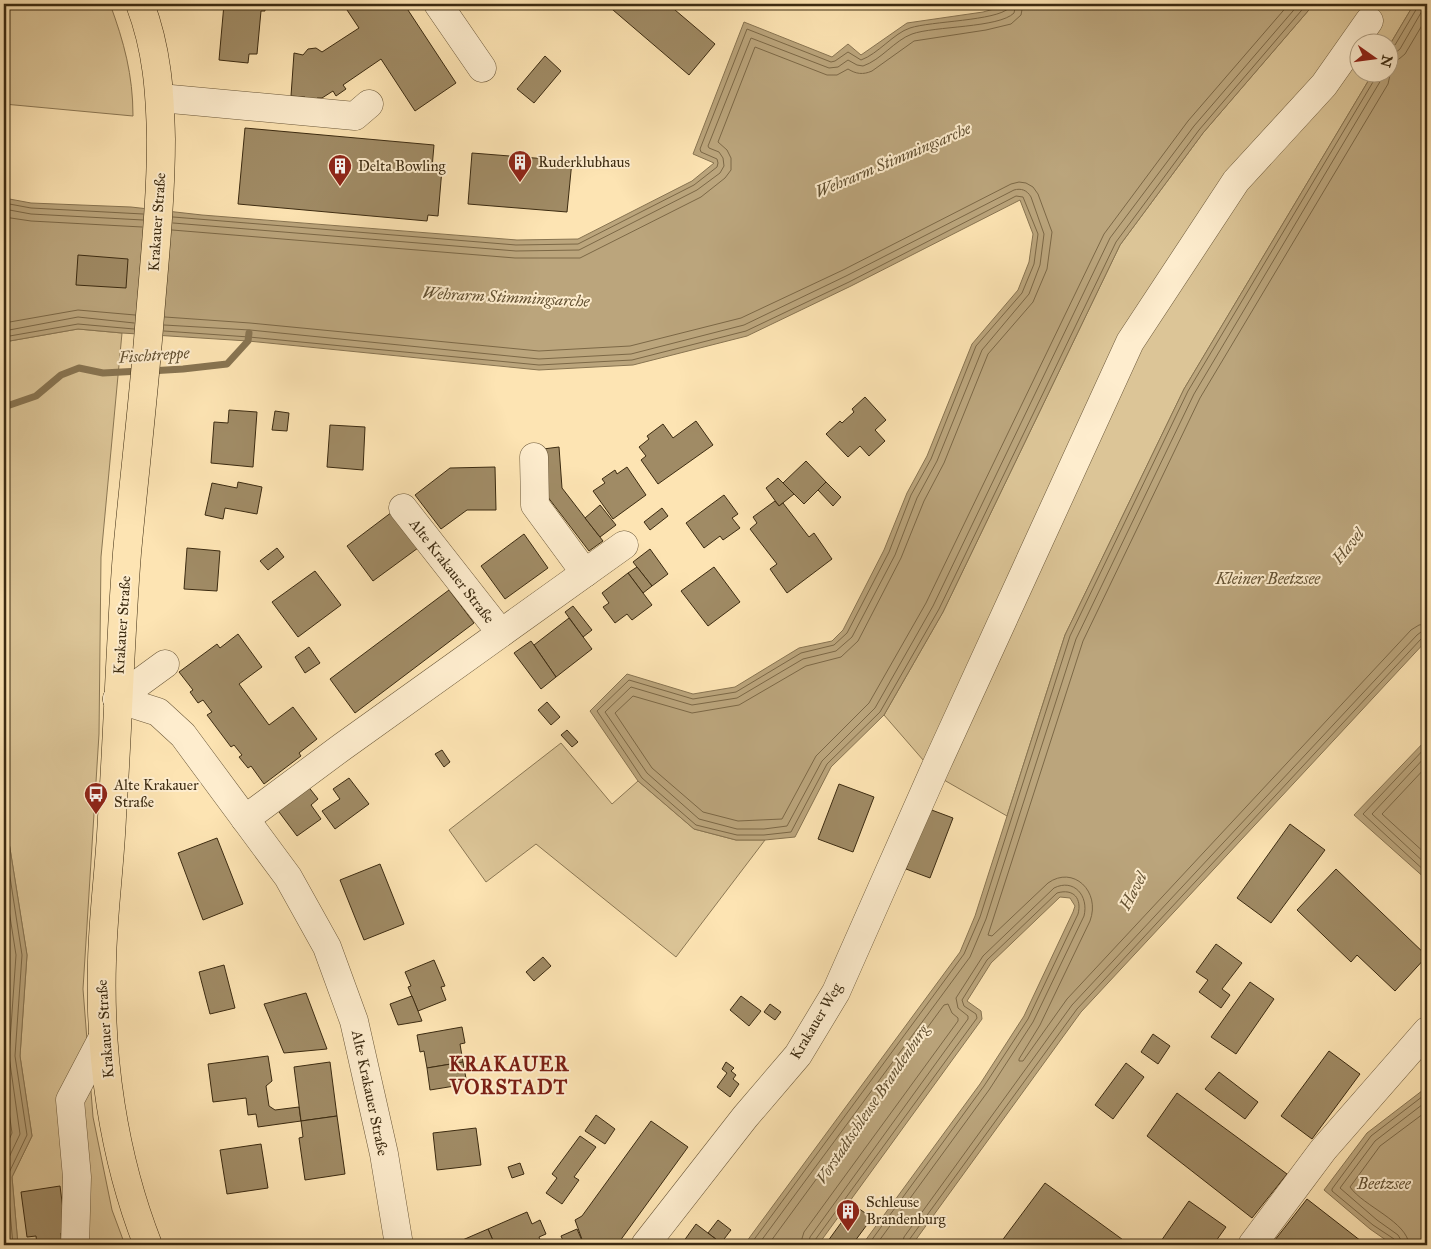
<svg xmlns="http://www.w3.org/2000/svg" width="1431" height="1249" viewBox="0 0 1431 1249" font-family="'IM FELL Great Primer',serif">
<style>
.green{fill:#dcc597;stroke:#8c7854}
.water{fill:#bba57c;stroke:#887451}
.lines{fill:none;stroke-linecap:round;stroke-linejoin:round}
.shore{stroke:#7c6846;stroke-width:1}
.stream{stroke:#887451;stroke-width:7}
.building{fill:#a08b65;stroke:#3c2b11}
.minor-casing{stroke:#6c593a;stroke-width:29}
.major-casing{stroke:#3c2b11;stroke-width:29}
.minor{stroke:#feedce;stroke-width:28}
.major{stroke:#fde4b3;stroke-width:28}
.labels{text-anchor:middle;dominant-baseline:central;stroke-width:4;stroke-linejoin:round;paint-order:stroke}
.poi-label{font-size:15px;fill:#3c2b11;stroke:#feedce;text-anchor:start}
.street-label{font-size:15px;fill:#3c2b11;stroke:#feedce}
.water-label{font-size:16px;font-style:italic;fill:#625031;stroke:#feedce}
.district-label{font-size:20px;font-weight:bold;letter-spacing:1px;fill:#7a1f14;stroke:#feedce}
</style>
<rect width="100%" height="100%" fill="#fde4b3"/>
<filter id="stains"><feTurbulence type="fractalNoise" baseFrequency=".004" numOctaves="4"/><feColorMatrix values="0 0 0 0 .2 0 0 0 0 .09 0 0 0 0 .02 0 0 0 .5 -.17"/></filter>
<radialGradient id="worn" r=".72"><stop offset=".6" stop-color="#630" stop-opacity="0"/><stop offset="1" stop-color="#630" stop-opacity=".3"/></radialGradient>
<g class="green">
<path d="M4 4H110C124 42 133 75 133 116L4 104Z"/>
<path d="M1314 4H1414L1389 46 1388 42H1358V72L1373 73 1184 389 1065 635 1007 816 937 776 884 715 943 612 1120 245 1203 133Z"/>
<path d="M78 329 122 333 101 557 99 734 83 989 93 1117 112 1210 125 1245H18L12 1177 32 1136 20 1056 27 955 4 811V342Z"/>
<path d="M561 743 612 804 638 781 694 829 736 840H765L676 957 536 844 486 882 449 830Z"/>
</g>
<g class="water">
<path d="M1004 4H1314L1203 133 1120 245 943 612 884 715 831 767 795 837 765 840H736L694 829 638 781 590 711 627 674 693 694 735 687 799 648 832 641 843 630 884 550 907 493 927 456 972 344 1018 290 1029 262 1033 234 1020 200 851 286 747 336 633 365 539 370 248 341 122 333 78 329 4 342V198L31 203 131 207 202 215 517 240 578 239 692 181 714 163 693 154 744 22 832 57 848 44 861 55 907 23 983 12 1005 6Z"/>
<path d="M1414 4H1427V640L1081 1012 912 1245H862L980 1084 1024 1016 1073 912 1075 906 1070 898 1060 897 991 963 967 1001 981 1011 982 1019 818 1245H744L960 952 975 916 1065 635 1184 389 1373 73 1388 72 1389 46Z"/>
<path d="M1427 739V880L1354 815Z"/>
<path d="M4 811 27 955 20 1056 32 1136 12 1177 18 1245H4Z"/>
<path d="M1427 1087V1245H1393L1370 1229 1324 1190 1367 1133Z"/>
</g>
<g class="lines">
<g class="shore">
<path d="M1388 48 1395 45 1417 8 1418 4"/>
<path d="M1388 54 1395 53 1400 49 1422 11 1424 4"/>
<path d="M1388 63 1399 59 1405 54 1427 17"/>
<path d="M1388 65 1390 75 1388 84 1200 398 1083 641 988 935 992 936 1048 883C1073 865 1101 891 1090 921L1040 1025 1019 1059V1061H1023L1067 999 1411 630 1419 625 1427 624"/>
<path d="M4 203 31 208 143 214"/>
<path d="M4 209 31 214 143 220"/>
<path d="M4 217 31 221 142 227"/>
<path d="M173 217 516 245 578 244 694 185 717 167 718 163 717 159 701 152 700 149 747 29 831 62 835 61 848 52 861 60C878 54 894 33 910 28 931 21 996 21 1009 8L1010 4"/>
<path d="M173 223 516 251 579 250 697 190 720 173 724 166 723 158 719 152 709 148 708 146 751 38 829 68 838 67 848 60 857 65 863 66C881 60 895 40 912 34 934 26 999 28 1014 13L1016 4"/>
<path d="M172 230 515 258H580L701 197 725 178 731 170V158L727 150 718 142 755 47 827 75H837L848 69C856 74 863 75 872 71L914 41 986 30 1011 24 1021 15 1023 4"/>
<path d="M165 317 250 323 539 351 630 346 741 318 843 270 1011 184 1019 182 1026 183 1033 187 1038 194 1052 232 1047 269 1033 302 988 354 944 463 924 501 901 558 858 641 841 657 806 666 739 705 692 713 633 696 615 713 652 768 703 812 738 821 782 819 816 756 869 703 926 603 1104 234 1188 121 1289 4"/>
<path d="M4 323 78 310 135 315"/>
<path d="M164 325 250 330 539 359 631 354 744 325 846 276 1014 190C1021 188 1027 190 1031 197L1044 234 1040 265 1029 294 982 350 937 461 917 498 895 555 852 637 836 651 803 659 737 698 692 705 631 687 605 712 647 773 699 819 737 829H764L787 826 822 761 875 708 933 606 1110 238 1194 126 1299 4"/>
<path d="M4 331 78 317 134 323"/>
<path d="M164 331 249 337 539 365 632 360 746 331 849 282 1016 196 1023 197 1038 234 1034 264 1022 293 976 346 931 459 911 495 889 552 847 633 834 645 801 653 736 692 693 699 629 680 597 711 642 778 696 825 737 835H764L791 832 827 764 880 712 939 609 1116 242 1199 130 1307 4"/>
<path d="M4 337 78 324 134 329"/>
<path d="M1427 746 1363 814 1427 873"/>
<path d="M1427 755 1372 814 1427 865"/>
<path d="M1427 766 1382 814 1427 855"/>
<path d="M4 838 22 955 15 1056 27 1135 7 1177 13 1245"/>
<path d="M4 878 16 955 9 1056 20 1134 4 1168"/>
<path d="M4 927 8 955 4 1019"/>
<path d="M4 1075 12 1133 4 1151"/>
<path d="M750 1245 964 954 980 917 1070 636 1188 391 1376 77 1377 72"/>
<path d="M758 1245 970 957 986 919 1076 639 1194 394 1381 80 1383 72"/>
<path d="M768 1245 944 1005 948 1004 952 1013 958 1018V1021L804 1232 800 1245"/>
<path d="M808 1245 810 1237 968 1019V1016L958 1008 956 998 983 956 1054 888C1074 878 1089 896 1084 916L1033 1022 989 1090 876 1245"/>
<path d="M814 1245 815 1240 977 1018 976 1014 964 1006 962 1000 987 960 1057 893C1074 888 1082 899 1078 914L1028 1019 984 1086 868 1245"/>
<path d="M902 1245 904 1237 1072 1005 1417 635 1421 632 1427 631"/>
<path d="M908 1245 909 1240 1077 1009 1421 639 1427 637"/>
<path d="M1395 1245 1394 1239 1373 1225 1332 1191V1189L1371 1136 1427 1093"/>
<path d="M1402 1245 1401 1240 1398 1235 1377 1220 1340 1188 1375 1141 1427 1101"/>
<path d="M1409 1245C1408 1222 1363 1206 1350 1187L1380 1146 1427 1111"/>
</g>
<g class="stream">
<path d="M150 371 183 369 227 364 248 341 249 333"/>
<path d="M4 407 36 396 61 375 79 368 103 373 140 371"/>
</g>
</g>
<g class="building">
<path d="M224 4H265V11H261L257 54H249L248 63 219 60Z"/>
<path d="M343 4H404L456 83 415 111 381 59 343 85 346 89 336 96 333 91 322 98H317L316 101 305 100V97L291 96 294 53 303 55 308 49 316 48 322 52 359 28Z"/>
<path d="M606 4H668L715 44 689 75Z"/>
<path d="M545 56 561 71 534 103 517 89Z"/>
<path d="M245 128 434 145 432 168 442 169 438 216 428 215 427 221 238 204Z"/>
<path d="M472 153 572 161 567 212 468 204Z"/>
<path d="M78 255 128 259 126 288 76 285Z"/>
<path d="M865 397 886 420 875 430 885 441 869 456 860 446 848 457 826 434 840 421 842 423 854 412 852 409Z"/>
<path d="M229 410 257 412 253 467 211 463 214 422 228 423Z"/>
<path d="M275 411 289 413 287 431 272 430Z"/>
<path d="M696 421 713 445 658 484 641 460 646 456 639 447 649 439 647 436 663 424 673 438Z"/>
<path d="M330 425 365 427 363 470 327 467Z"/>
<path d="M559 447 562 488 603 541 589 551 547 496 543 449Z"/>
<path d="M806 461 826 482 804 504 783 483Z"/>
<path d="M495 467 496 510H467L441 529 415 495 450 468Z"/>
<path d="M627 467 646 495 613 519 593 491 605 483 602 479 615 470 617 474Z"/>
<path d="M778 478 794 494 779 506 766 488Z"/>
<path d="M238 482 262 487 257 514 225 508 223 519 205 515 212 483 237 488Z"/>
<path d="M826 482 841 497 833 506 818 490Z"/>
<path d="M724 495 738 514 732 518 740 528 723 540 720 536 704 548 686 523Z"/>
<path d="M775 501 779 506 783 503 809 537 814 533 832 559 787 593 770 569 777 564 750 529 757 523 753 517Z"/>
<path d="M600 505 616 525 600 537 585 518Z"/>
<path d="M662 508 668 516 650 530 644 522Z"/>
<path d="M392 512 418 548 373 581 347 546Z"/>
<path d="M524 534 548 568 505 599 481 566Z"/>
<path d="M187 548 220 551 217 591 184 589Z"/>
<path d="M277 548 284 557 268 570 260 561Z"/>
<path d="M650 549 668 574 652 586 633 562Z"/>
<path d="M637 567 652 586 643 593 628 573Z"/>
<path d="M714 567 740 602 708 626 681 591Z"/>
<path d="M315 571 341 605 298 637 272 602Z"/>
<path d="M628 573 652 605 632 620 627 614 615 623 603 607 609 603 602 593Z"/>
<path d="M449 590 474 623 355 713 330 679Z"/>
<path d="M573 606 592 630 583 637 565 612Z"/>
<path d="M569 618 592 649 556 677 534 645Z"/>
<path d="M238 634 262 667 239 684 269 725 293 707 317 739 299 753 301 756 264 784 251 766 248 768 239 757 242 755 234 745 231 747 207 715 212 712 203 700 198 703 190 692 193 690 179 672 217 644 220 648Z"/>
<path d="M531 641 556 677 541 689 514 653Z"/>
<path d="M309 647 320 663 305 673 295 657Z"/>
<path d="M547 702 560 717 551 725 538 710Z"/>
<path d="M567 730 578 742 572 747 561 735Z"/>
<path d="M442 750 450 762 444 767 435 754Z"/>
<path d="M349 778 369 804 335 829 322 811 340 799 333 789Z"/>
<path d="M839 784 874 797 853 852 818 839Z"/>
<path d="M307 785 318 799 311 805 321 819 297 836 276 808Z"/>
<path d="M929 809 953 818 930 878 906 869Z"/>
<path d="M1290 824 1325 850 1271 923 1237 898Z"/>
<path d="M217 838 243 904 203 920 178 853Z"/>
<path d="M380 864 404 924 364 940 340 880Z"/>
<path d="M1336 869 1427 956 1395 991 1357 955 1351 962 1297 910Z"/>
<path d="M1216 944 1242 963 1222 989 1230 995 1221 1008 1199 992 1208 980 1196 972Z"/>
<path d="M543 957 551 966 534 981 526 972Z"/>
<path d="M434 960 445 986 441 987 446 1000 418 1011 408 987 411 986 405 972Z"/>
<path d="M224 965 235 1008 210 1014 199 972Z"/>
<path d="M1250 982 1274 999 1236 1054 1211 1037Z"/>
<path d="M306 993 327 1049 284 1053 264 1004Z"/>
<path d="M412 996 422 1021 398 1025 390 1004Z"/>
<path d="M741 996 761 1011 749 1026 730 1010Z"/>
<path d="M770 1004 781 1012 775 1020 764 1012Z"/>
<path d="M462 1027 465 1043 460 1044 463 1062 427 1068 424 1051 420 1052 417 1035Z"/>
<path d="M1153 1034 1170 1046 1158 1064 1141 1052Z"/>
<path d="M1329 1051 1360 1074 1312 1139 1281 1116Z"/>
<path d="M268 1056 272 1081 266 1086 269 1106 275 1110 299 1107 301 1121 258 1127 256 1114 248 1115 246 1098 213 1102 208 1064Z"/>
<path d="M330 1062 337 1116 301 1121 294 1067Z"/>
<path d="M463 1062 467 1084 430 1090 427 1068Z"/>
<path d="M726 1062 734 1068 731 1071 736 1075 733 1079 739 1084 730 1097 717 1087 727 1073 722 1069Z"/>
<path d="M1126 1063 1144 1077 1113 1119 1095 1105Z"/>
<path d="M1219 1072 1258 1102 1245 1119 1205 1089Z"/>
<path d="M1177 1093 1287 1174 1252 1218 1147 1136Z"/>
<path d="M596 1115 615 1129 605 1144 585 1131Z"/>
<path d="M337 1116 345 1174 305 1180 299 1138 303 1137 301 1121Z"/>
<path d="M651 1121 688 1147 617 1245H584L575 1220 582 1216Z"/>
<path d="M476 1128 481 1165 437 1170 433 1133Z"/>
<path d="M580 1136 596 1147 574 1177 579 1180 562 1204 546 1193 557 1178 552 1174Z"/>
<path d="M261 1144 268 1188 227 1194 220 1150Z"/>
<path d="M520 1163 524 1174 512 1178 508 1167Z"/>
<path d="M1045 1183 1130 1245H1053L1048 1242 1045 1245H1005L1001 1242Z"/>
<path d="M60 1186 66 1233H61L62 1245H37L36 1236 27 1237 21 1192Z"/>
<path d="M1307 1199 1361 1241 1357 1245H1271Z"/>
<path d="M1189 1201 1226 1227 1213 1245H1168L1161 1241Z"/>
<path d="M854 1205 872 1218 852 1245H825Z"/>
<path d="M527 1212 532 1224 540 1220 546 1234 539 1237 542 1245H495L488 1229Z"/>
<path d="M718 1220 731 1230 721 1243 708 1233Z"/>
<path d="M696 1224 721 1243 719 1245H681Z"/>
<path d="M488 1229 495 1245H451Z"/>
<path d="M577 1229 584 1245H565L561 1236Z"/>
</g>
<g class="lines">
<g class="minor-casing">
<g id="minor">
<path d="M438 4 482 68"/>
<path d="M160 98 355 116 369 104"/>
<path d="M534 457 535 505 585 573"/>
<path d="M403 508 501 633"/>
<path d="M117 699 158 712 183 735 288 877 327 947 354 1021 384 1154 399 1245"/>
<path d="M117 699 165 664"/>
<path d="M245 819 342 747 624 545"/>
<path d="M75 1245 77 1177 70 1100 102 1039"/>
<path d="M645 1245 745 1117 798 1055 836 992 936 766 1130 342 1236 181 1324 85 1369 21"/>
<path d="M1252 1245 1323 1150 1427 1031"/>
</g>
</g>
<g class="major-casing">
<path id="major" d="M140 4C157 49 160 91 161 139 161 202 154 265 149 328 143 403 134 478 127 553 120 641 118 729 112 817 110 865 103 913 102 961 99 1056 113 1156 148 1245"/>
</g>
<use href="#minor" class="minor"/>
<use href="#major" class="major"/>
</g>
<defs>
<g id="building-pin" transform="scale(1.25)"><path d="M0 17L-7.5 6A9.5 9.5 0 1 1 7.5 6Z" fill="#8f2418" stroke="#feedce"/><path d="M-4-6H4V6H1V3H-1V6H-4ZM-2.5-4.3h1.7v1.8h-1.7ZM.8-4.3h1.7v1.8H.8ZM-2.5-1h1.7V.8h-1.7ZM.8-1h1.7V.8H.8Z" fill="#fff"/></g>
<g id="bus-pin" transform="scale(1.25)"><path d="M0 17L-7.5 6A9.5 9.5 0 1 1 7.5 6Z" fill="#8f2418" stroke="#feedce"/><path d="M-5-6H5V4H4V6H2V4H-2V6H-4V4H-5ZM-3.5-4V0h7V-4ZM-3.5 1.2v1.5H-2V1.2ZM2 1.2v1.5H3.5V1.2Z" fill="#fff"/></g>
</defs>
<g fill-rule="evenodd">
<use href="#building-pin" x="520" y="162"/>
<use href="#building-pin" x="340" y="166"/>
<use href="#bus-pin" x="96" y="794"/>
<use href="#building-pin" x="848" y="1211"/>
</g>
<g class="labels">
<g class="poi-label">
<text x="538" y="162">Ruderklubhaus</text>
<text x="358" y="166">Delta Bowling</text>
<text x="114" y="785">Alte Krakauer<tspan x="114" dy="17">Straße</tspan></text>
<text x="866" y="1202">Schleuse<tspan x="866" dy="17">Brandenburg</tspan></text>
</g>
<g class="street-label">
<text transform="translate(157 222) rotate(-86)">Krakauer Straße</text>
<text transform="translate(452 571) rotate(52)">Alte Krakauer Straße</text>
<text transform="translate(122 625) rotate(-86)">Krakauer Straße</text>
<text transform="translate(816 1021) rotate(-59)">Krakauer Weg</text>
<text transform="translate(105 1029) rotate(-94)">Krakauer Straße</text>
<text transform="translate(370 1093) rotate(78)">Alte Krakauer Straße</text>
</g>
<g class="water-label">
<text transform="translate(893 160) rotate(-23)">Wehrarm Stimmingsarche</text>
<text transform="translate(506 297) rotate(3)">Wehrarm Stimmingsarche</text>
<text transform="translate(154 355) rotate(-4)">Fischtreppe</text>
<text transform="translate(1348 546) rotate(-51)">Havel</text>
<text x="1268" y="578">Kleiner Beetzsee</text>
<text transform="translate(1133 891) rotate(-62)">Havel</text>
<text transform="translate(872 1104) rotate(-56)">Vorstadtschleuse Brandenburg</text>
<text x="1384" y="1183">Beetzsee</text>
</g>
<g class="district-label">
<text x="509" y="1064">KRAKAUER<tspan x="509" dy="23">VORSTADT</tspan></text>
</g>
</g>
<rect width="1431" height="1249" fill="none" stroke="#fde4b3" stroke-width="20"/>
<rect x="5" y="5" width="1421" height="1239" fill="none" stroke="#3c2b11" stroke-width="2.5"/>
<rect x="10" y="10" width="1411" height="1229" fill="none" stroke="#3c2b11"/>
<g transform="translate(1374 58) rotate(104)"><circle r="24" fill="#feedce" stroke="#b09f82"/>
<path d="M0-4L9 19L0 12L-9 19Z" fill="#8f2418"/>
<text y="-8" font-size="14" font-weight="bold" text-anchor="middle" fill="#3c2b11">N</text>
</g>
<rect width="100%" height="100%" filter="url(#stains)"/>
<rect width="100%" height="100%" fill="url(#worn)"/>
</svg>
